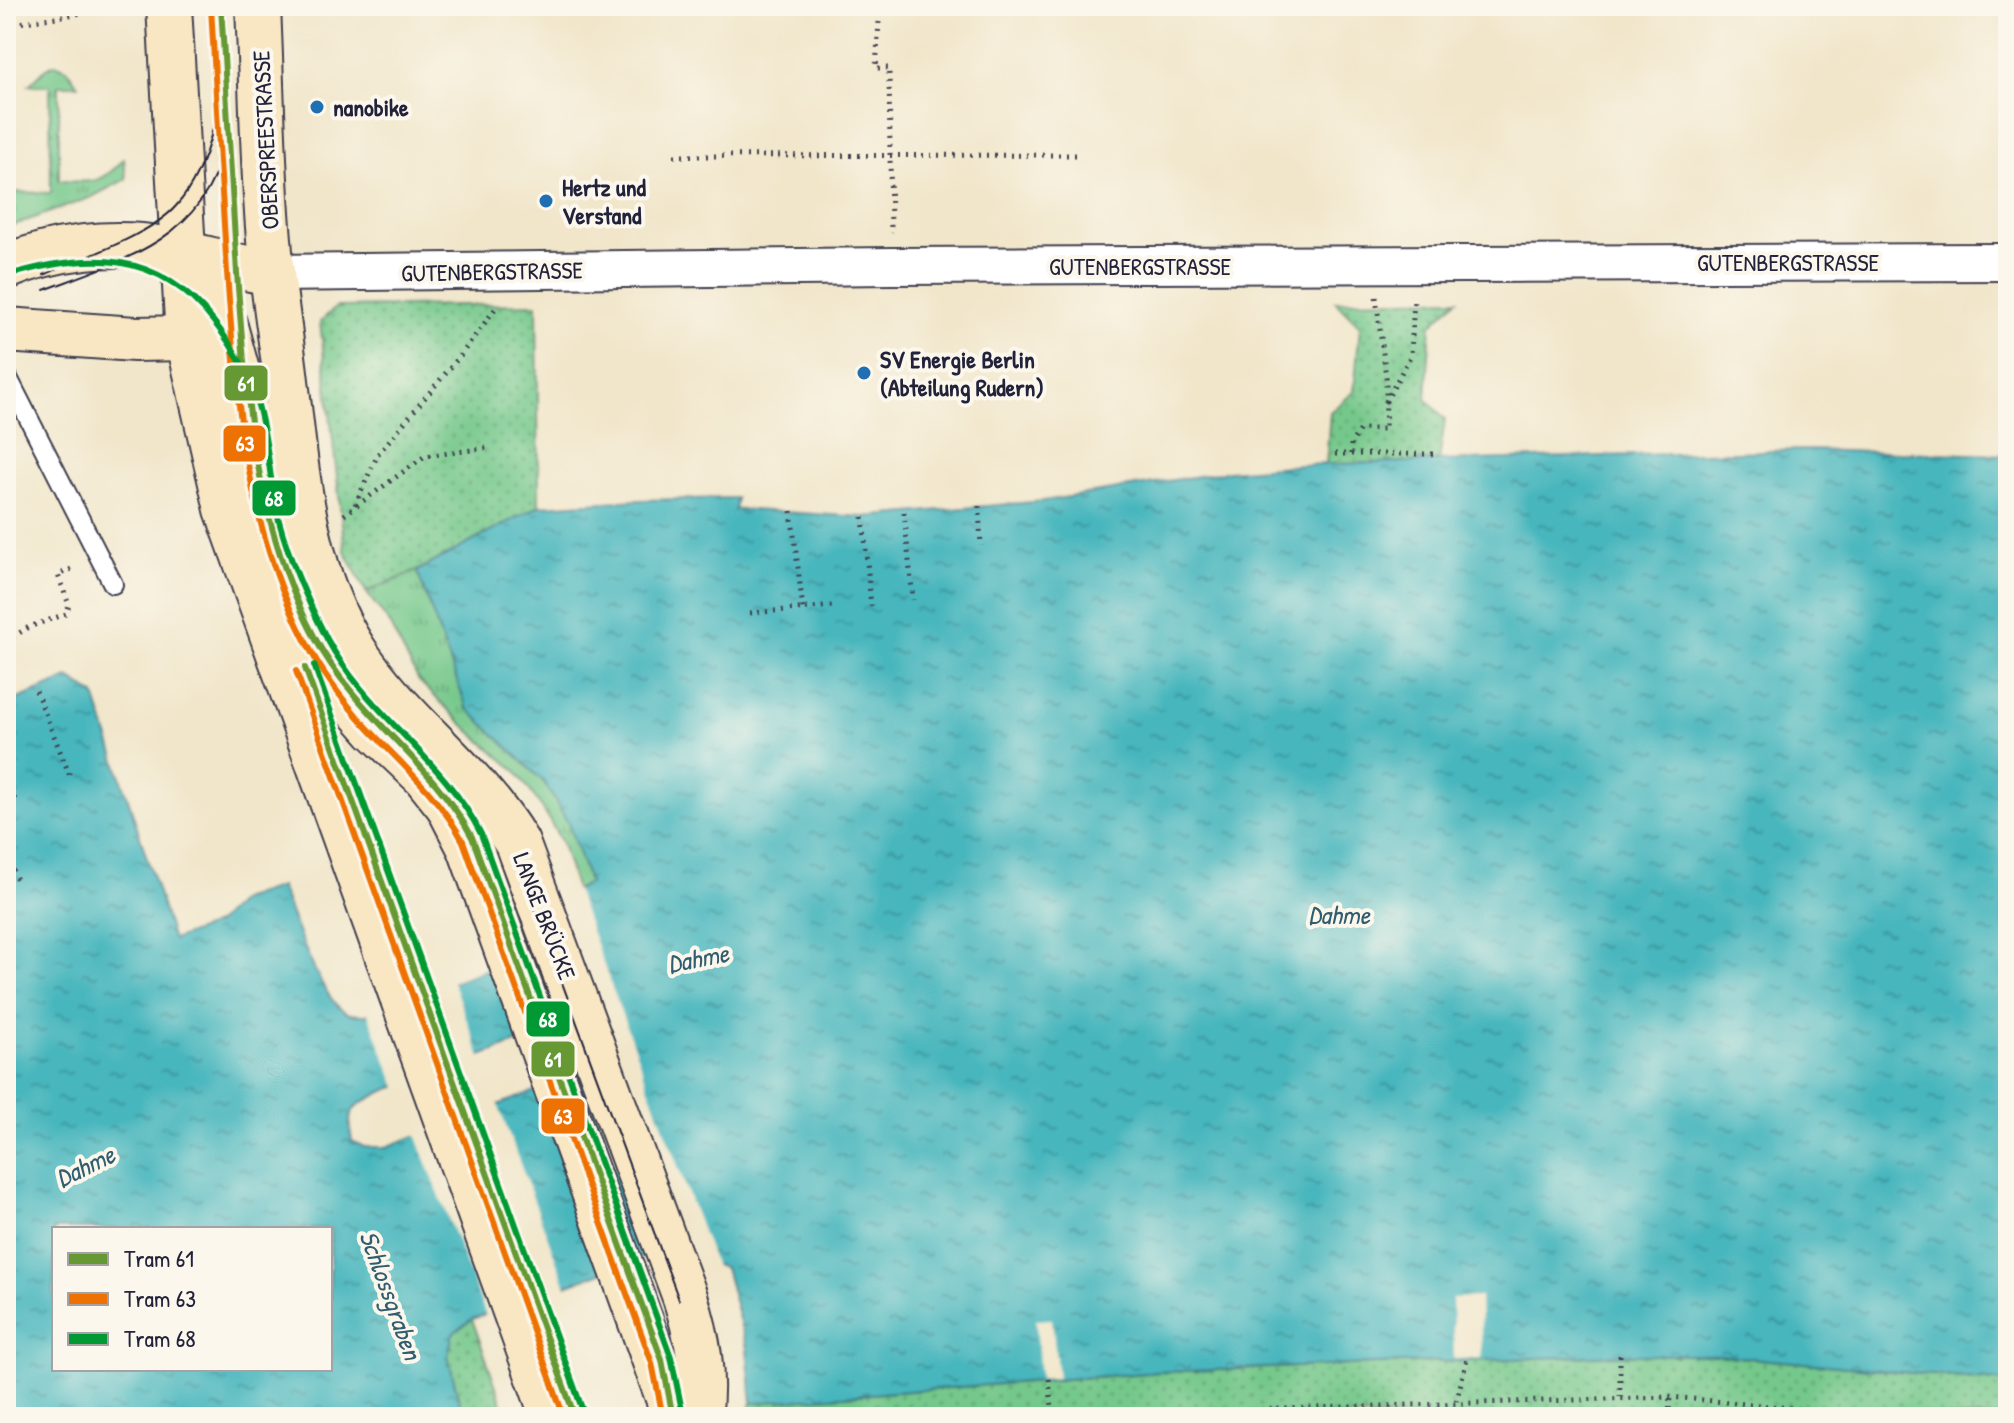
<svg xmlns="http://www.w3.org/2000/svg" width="2014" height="1423" viewBox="0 0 2014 1423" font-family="'Patrick Hand',sans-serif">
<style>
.grass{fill:url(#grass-tufts);stroke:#4b7563;stroke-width:2}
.park{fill:url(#park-dots);stroke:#4b7563;stroke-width:2}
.water{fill:url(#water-ripples);stroke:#346c7c;stroke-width:2;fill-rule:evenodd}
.pier{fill:#f1e6ca}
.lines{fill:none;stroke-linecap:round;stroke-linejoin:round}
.service-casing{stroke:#413f50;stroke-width:22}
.minor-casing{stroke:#413f50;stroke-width:40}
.secondary-casing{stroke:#413f50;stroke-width:48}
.path{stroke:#413f50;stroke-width:5;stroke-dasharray:2 6;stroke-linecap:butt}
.service{stroke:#fff;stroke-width:18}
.minor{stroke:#fff;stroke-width:36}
.secondary{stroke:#f9e7c3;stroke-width:44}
.tram{stroke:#22223b;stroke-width:2}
.tram-1-casing{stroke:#fbf7ec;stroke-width:12}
.tram-2-casing{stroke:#fbf7ec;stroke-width:12}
.tram-3-casing{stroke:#fbf7ec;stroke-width:12}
.tram-1{stroke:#693;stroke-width:6}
.tram-2{stroke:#ee7203;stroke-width:6}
.tram-3{stroke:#093;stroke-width:6}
.poi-dot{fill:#1f6fb2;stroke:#fbf7ec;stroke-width:3}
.labels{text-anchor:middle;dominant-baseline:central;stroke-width:8;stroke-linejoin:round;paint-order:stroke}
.poi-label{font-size:24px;font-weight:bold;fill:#22223b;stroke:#fbf7ec;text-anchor:start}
.street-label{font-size:24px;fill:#22223b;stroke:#fbf7ec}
.water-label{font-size:26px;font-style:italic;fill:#305d6f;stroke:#fbf7ec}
.line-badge{stroke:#fbf7ec;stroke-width:3}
.badge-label{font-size:22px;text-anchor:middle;font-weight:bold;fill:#fff}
</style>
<defs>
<pattern id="grass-tufts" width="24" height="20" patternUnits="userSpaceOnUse" patternTransform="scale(2)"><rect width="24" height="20" fill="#74c88b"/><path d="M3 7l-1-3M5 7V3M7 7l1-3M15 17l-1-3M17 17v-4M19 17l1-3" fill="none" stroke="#5fa273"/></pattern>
<pattern id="park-dots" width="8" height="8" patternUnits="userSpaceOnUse" patternTransform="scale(2)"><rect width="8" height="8" fill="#74c88b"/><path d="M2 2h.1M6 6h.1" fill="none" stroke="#5fa273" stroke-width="1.8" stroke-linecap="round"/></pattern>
<pattern id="water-ripples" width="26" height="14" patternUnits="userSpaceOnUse" patternTransform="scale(2)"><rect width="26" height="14" fill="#46b6bd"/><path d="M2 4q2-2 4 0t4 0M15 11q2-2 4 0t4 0" fill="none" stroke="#3a949b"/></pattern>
</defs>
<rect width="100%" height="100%" fill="#fbf7ec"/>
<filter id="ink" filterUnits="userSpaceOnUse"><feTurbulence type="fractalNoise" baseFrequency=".0125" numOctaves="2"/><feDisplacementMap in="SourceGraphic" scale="16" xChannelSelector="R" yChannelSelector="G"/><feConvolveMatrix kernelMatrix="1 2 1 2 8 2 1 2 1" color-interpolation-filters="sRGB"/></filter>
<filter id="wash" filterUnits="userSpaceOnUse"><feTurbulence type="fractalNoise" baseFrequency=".006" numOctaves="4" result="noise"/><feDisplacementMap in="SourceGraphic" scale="32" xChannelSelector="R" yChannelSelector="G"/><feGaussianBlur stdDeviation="1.8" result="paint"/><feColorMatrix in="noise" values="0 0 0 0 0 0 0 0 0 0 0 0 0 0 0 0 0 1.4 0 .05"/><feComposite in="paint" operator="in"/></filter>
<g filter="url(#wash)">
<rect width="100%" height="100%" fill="#f1e6ca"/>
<g class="grass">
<path d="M55 64 67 69 78 85H59V181C92 182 101 185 124 159L126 179 92 197 6 228V192L51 193 50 86 29 85 46 68Z"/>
<path d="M417 571 467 708 544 782 568 823 589 883 576 890 561 841 541 806 515 770 470 731 419 681 387 620 366 592Z"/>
</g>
<g class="park">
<path d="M1458 299 1431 325 1426 399 1445 419 1439 461 1326 465 1330 412 1354 392 1360 326 1335 301Z"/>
<path d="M537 304 539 506 417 571 366 592 345 551 320 322 336 307Z"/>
<path d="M472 1319 507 1417H463L448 1356 452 1334Z"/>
<path d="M1620 1355H1717L2008 1382V1417H747L752 1403 1160 1372Z"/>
</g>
<path class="water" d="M1804 450 2008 455V1382L1717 1355H1620L1160 1372 752 1403 747 1348 725 1268 666 1249 472 1319 453 1333 448 1356 463 1417H6V704L69 678 95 695 173 940 216 924 241 900 280 887C292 914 321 1002 347 1013 352 1015 361 1015 366 1015L556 943 576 890 589 883 568 823 544 782 467 708 417 571 539 506 638 500 736 498 735 509 863 517 1044 501 1229 471 1302 465ZM602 1012 620 1017 630 1044 623 1058 386 1147H364L352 1141C345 1105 355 1107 384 1091ZM54 1229H330V1369H54Z"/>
<g class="pier">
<path d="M576 890 716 1269 666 1254 647 1260 581 1070 620 1055 626 1044 616 1020 611 1016H603L553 940 571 892Z"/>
<path d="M451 978 482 1060 398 1090 367 1011Z"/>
<path d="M497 1102 567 1289 487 1318 415 1132Z"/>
<path d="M1480 1297 1482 1358 1454 1359 1452 1298Z"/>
<path d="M1052 1319 1058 1378 1040 1379 1036 1320Z"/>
</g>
</g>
<g filter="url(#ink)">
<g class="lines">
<g class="service-casing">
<path id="service" d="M6 374 113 584"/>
</g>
<g class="minor-casing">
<path id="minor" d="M272 273 892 266 2008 262"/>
</g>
<g class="secondary-casing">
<g id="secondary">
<path d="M169 6 188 338 227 509 553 1417"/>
<path d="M258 6C262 95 263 184 272 273 276 309 282 345 286 381 297 472 303 569 353 649 399 722 473 769 517 843L685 1297C698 1338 705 1375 699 1417"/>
<path d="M186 259 224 323 242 389 264 522 301 621 336 683 376 729 425 776 448 805 470 848 675 1417"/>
<path d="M6 267C54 247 112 240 164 249 200 256 235 267 272 273"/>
<path d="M6 330 135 339 188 338"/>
</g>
</g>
<g class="path">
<path d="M880 6 876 68H889L891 233"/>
<path d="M6 25 127 6"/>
<path d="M674 156 1078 155"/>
<path d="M1376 297 1386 377V401L1411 355 1414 298"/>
<path d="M1335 454H1437"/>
<path d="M1351 454V444L1360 429H1385L1386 401"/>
<path d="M355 505 378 454 460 356 498 305"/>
<path d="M979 506 981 546"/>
<path d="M791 511 803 609"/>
<path d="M904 512 913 600"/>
<path d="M344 515 425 456 487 448"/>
<path d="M863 517 871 606"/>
<path d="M750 613 833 606"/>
<path d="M6 641 29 627 66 614 69 605 58 575 76 567"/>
<path d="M36 691 70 776"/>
<path d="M6 775 15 800"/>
<path d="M6 855 17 880"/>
<path d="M1620 1355V1398"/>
<path d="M1049 1379 1053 1417"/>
<path d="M1158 1417 1183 1412 1670 1397 1890 1417"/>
<path d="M1456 1417V1402L1467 1359"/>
<path d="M1669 1417 1670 1397"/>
</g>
<use href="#service" class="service"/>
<use href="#minor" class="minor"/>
<use href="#secondary" class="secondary"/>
<g class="tram">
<path d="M44 275C80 259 151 235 176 206 196 184 206 156 213 128"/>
<path d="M44 290C135 256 213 236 228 126"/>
<path d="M533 904 679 1300"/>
</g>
<g class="tram-1-casing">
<g id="tram-1">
<path d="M221 6C226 95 231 184 237 273 246 397 255 525 315 638 357 717 431 760 472 837L662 1360 673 1417"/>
<path d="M305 668 575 1417"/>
</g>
</g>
<g class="tram-2-casing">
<g id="tram-2">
<path d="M211 7C216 95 221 184 227 272 236 399 246 528 306 642 322 673 343 701 366 726 401 764 438 795 463 841L652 1363 663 1417"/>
<path d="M296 671 564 1417"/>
</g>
</g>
<g class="tram-3-casing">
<g id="tram-3">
<path d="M6 276C87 252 158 249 214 322 233 346 248 373 257 402 269 441 269 482 279 521 290 562 308 602 327 639 367 714 443 758 481 834L671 1357 683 1415"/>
<path d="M314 665 584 1414"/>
</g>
</g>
<use href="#tram-1" class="tram-1"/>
<use href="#tram-2" class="tram-2"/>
<use href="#tram-3" class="tram-3"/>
</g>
</g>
<g class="poi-dot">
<circle cx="317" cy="107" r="8"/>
<circle cx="546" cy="201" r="8"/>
<circle cx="864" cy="373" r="8"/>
</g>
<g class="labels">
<g class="poi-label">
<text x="333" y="107">nanobike</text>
<text x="562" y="187">Hertz und<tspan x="562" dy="28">Verstand</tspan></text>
<text x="880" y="359">SV Energie Berlin<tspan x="880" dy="28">(Abteilung Rudern)</tspan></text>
</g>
<g class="street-label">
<text transform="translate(265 140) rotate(-93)">OBERSPREESTRASSE</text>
<text x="1788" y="262">GUTENBERGSTRASSE</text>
<text x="1140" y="266">GUTENBERGSTRASSE</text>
<text transform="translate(492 271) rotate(-1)">GUTENBERGSTRASSE</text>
<text transform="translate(545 916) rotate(69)">LANGE BRÜCKE</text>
</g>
<g class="water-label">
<text x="1339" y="914">Dahme</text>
<text transform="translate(698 958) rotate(-11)">Dahme</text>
<text transform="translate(85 1166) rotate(-26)">Dahme</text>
<text transform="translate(391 1295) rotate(70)">Schlossgraben</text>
</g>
</g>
<g class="line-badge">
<rect x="223" y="364" width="46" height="38" rx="8" fill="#693"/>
<rect x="222" y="424" width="45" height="39" rx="8" fill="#ee7203"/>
<rect x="251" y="479" width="46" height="38" rx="8" fill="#093"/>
<rect x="525" y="1000" width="46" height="38" rx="8" fill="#093"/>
<rect x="530" y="1040" width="46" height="38" rx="8" fill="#693"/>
<rect x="540" y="1097" width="46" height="38" rx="8" fill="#ee7203"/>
</g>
<g class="badge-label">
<text x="246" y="391">61</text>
<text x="245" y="451">63</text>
<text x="274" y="506">68</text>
<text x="548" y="1027">68</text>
<text x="553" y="1067">61</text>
<text x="563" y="1124">63</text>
</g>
<rect width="2014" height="1423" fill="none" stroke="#fbf7ec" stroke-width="32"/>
<rect x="52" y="1227" width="280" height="144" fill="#fbf7ec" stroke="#a4a2a5" stroke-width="2"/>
<rect x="68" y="1253" width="40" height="12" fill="#669933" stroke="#a4a2a5" stroke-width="2"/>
<text x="124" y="1267" font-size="24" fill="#22223b">Tram 61</text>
<rect x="68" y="1293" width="40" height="12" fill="#ee7203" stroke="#a4a2a5" stroke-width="2"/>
<text x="124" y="1307" font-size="24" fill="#22223b">Tram 63</text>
<rect x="68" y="1333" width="40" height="12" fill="#009933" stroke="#a4a2a5" stroke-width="2"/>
<text x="124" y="1347" font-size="24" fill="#22223b">Tram 68</text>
</svg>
